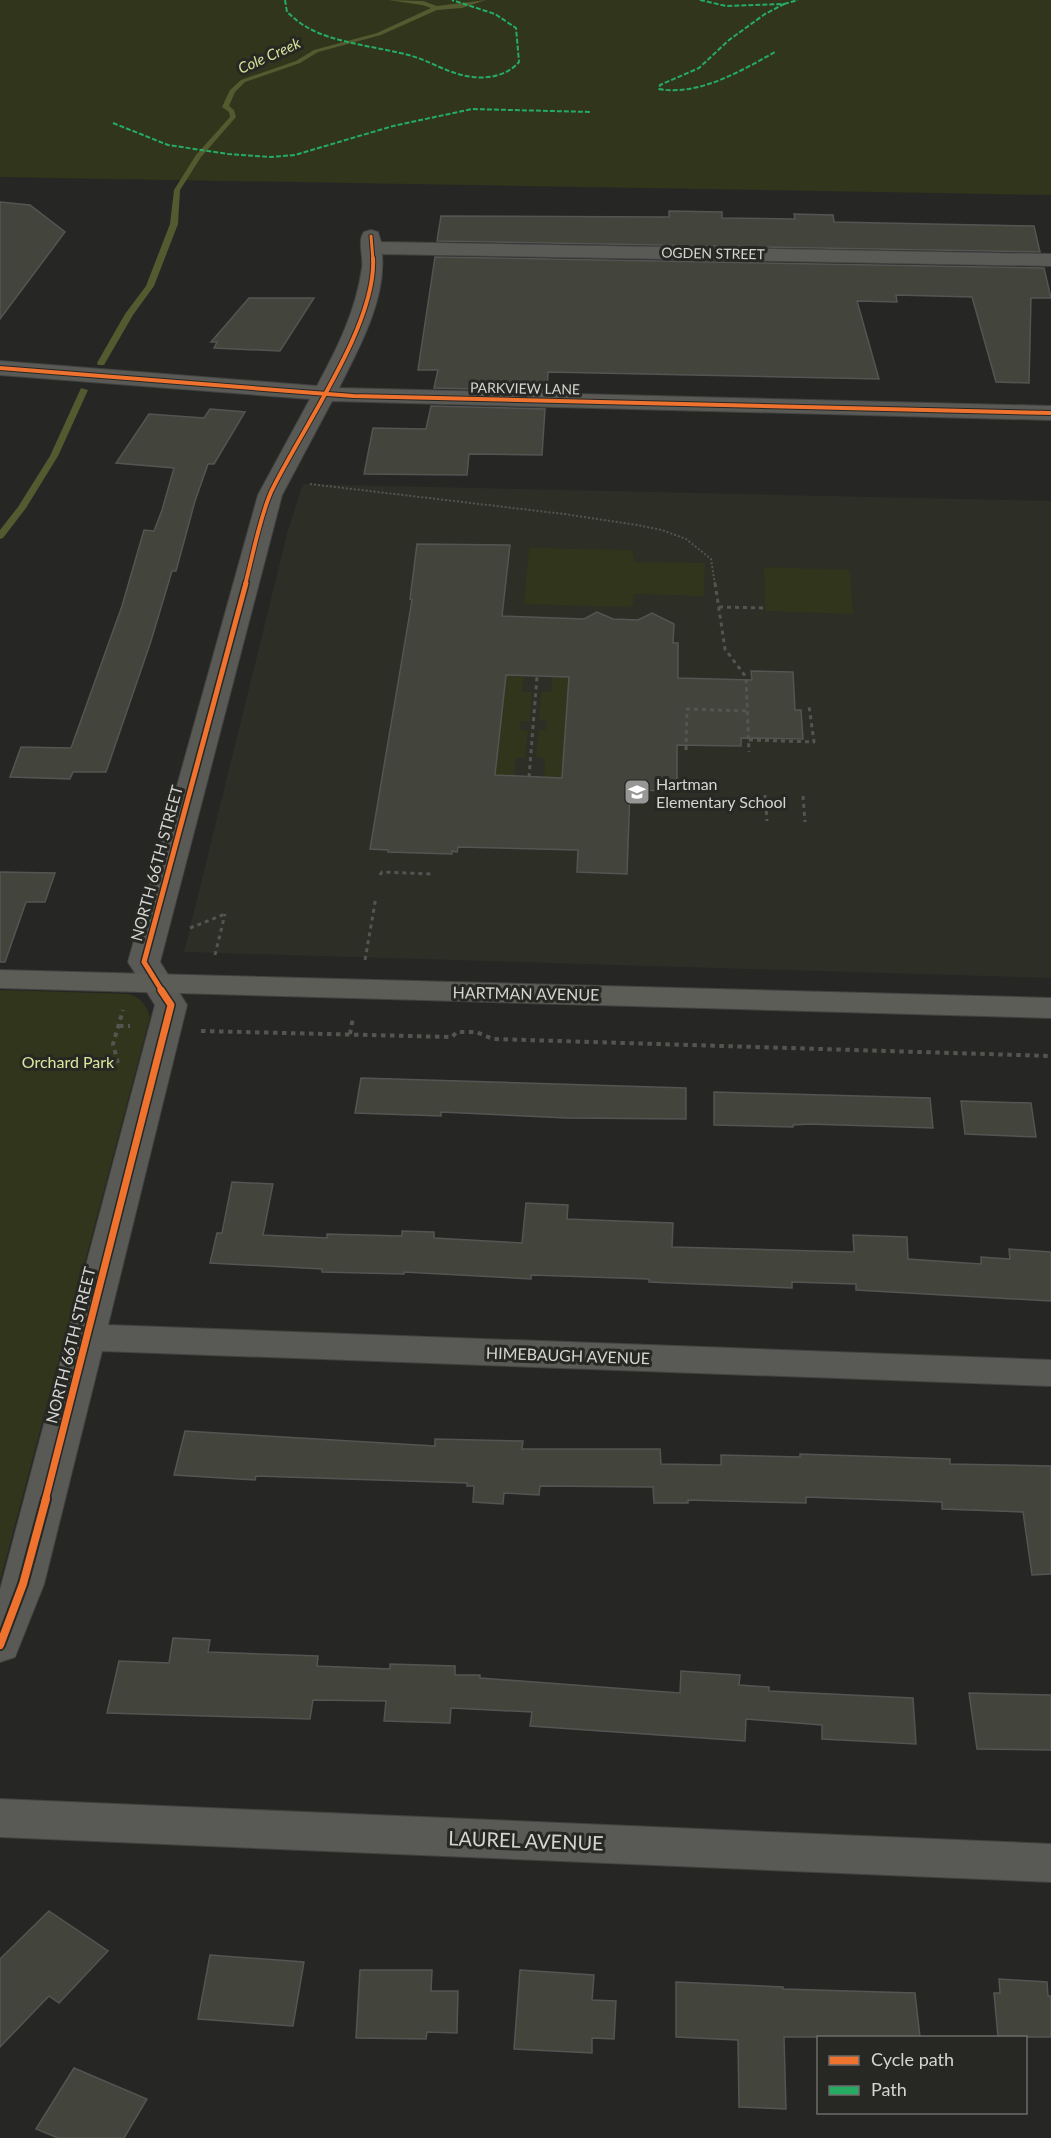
<svg xmlns="http://www.w3.org/2000/svg" width="1051" height="2138" viewBox="0 0 1051 2138" font-family="Lato,sans-serif">
<style>
.built{fill:#2d2e26}
.green{fill:#31351b}
.lines{fill:none;stroke-linecap:round;stroke-linejoin:round}
.stream{fill:#545a30;fill-rule:evenodd}
.building{fill:#43443c;stroke:#545553;stroke-width:1.5;fill-rule:evenodd}
.minor-casing{stroke:#424241;stroke-width:2}
.secondary-casing{stroke:#424241;stroke-width:2}
.path-far2{stroke:#545550;stroke-width:2;stroke-dasharray:2 2;stroke-linecap:butt}
.path-far1{stroke:#545550;stroke-width:3;stroke-dasharray:4 4;stroke-linecap:butt}
.path{stroke:#545550;stroke-width:4;stroke-dasharray:4.5 4.5;stroke-linecap:butt}
.minor{fill:#595a55;fill-rule:evenodd}
.secondary{fill:#5c5d56;fill-rule:evenodd}
.quiet{stroke:#26ab63;stroke-width:2;stroke-dasharray:5 2;stroke-linecap:butt}
.cycleway-far4-casing{stroke:#272724;stroke-width:5}
.cycleway-far3-casing{stroke:#272724;stroke-width:6}
.cycleway-far2-casing{stroke:#272724;stroke-width:8}
.cycleway-far1-casing{stroke:#272724;stroke-width:10}
.cycleway-casing{stroke:#272724;stroke-width:12}
.cycleway-far4{stroke:#ef722f;stroke-width:3}
.cycleway-far3{stroke:#ef722f;stroke-width:4}
.cycleway-far2{stroke:#ef722f;stroke-width:5}
.cycleway-far1{stroke:#ef722f;stroke-width:7}
.cycleway{stroke:#ef722f;stroke-width:8}
.labels{text-anchor:middle;dominant-baseline:central;stroke-width:6;stroke-linejoin:round;paint-order:stroke}
.far-street-label{font-size:14px;fill:#d4d4d2;stroke:#272724}
.far-water-label{font-size:15px;font-style:italic;fill:#d7e398;stroke:#272724}
.poi-label{font-size:16px;fill:#d4d4d2;stroke:#272724;text-anchor:start}
.street-label{font-size:16px;fill:#d4d4d2;stroke:#272724}
.park-label{font-size:16px;fill:#dbe79c;stroke:#272724}
.near-street-label{font-size:20px;fill:#d4d4d2;stroke:#272724}
</style>
<rect width="100%" height="100%" fill="#262625"/>
<path class="built" d="M303 484 1051 501V978L184 952 288 530Z"/>
<g class="green">
<path d="M0 0H1051V195L0 177Z"/>
<path d="M529 548 632 550 635 562 705 563 704 596 634 594 633 605 626 607 524 604Z"/>
<path d="M764 567 850 570 853 614 765 611Z"/>
<path d="M506 675H524L522 692H532L530 721H520V730L528 731 525 758H516L514 776 495 775Z"/>
<path d="M552 676 569 677 562 778 544 777 545 758 536 757 539 730H546L547 721 539 720 541 692H551Z"/>
<path d="M0 990 128 994C141 998 146 1004 150 1017L0 1581Z"/>
</g>
<g class="lines">
<g class="stream">
<path d="M388 0 423 1 437 6 486 0 462 8 437 10 381 35 318 52 300 63 245 82 235 92 229 106 234 110 236 117 201 157 180 190 178 224 154 286 133 315 104 365H98L97 363 125 314 146 286 170 224 174 190 196 155 230 117 229 112 222 107 230 90 241 80 296 61 314 50 377 33 431 8 422 5Z"/>
<path d="M81 388 88 390 58 456 26 508 3 538 0 539V530L18 507 50 456Z"/>
</g>
</g>
<g class="building">
<path d="M0 202 30 205 65 232 0 319Z"/>
<path d="M669 211 722 212V218L795 219 794 214 833 215 834 222 1034 226 1040 252 437 241 441 216 669 217Z"/>
<path d="M435 257 1044 268 1051 298H1031L1029 383 996 382 972 297 896 295 897 302 857 301 879 379 548 372 547 391 434 388 438 370H418Z"/>
<path d="M249 298H314L280 351 214 348 217 342H211Z"/>
<path d="M431 406 545 409 542 455 469 454 467 475 364 474 373 428 426 429Z"/>
<path d="M210 409 245 412 214 464H208L195 501 176 571H172L151 641 106 772H73L70 779 10 777 21 747 71 748 122 606 144 530 154 531 162 510 174 468 116 463 149 414 204 418Z"/>
<path d="M417 544 510 545 502 616 584 619 597 612 613 619 638 620 652 613 674 624 673 643H678V678L752 680 751 671 793 672 795 710H801L803 739 741 738V746L677 745V784H672V791L630 790 627 874 577 872 578 850 458 847 457 852 452 851V854L388 852V850L370 849 412 600 410 599ZM506 675 569 677 562 778 495 775Z"/>
<path d="M0 872 55 873 45 902H26L5 962H0Z"/>
<path d="M361 1078 686 1088V1119L567 1118 441 1112V1116L355 1113Z"/>
<path d="M714 1092 930 1098 933 1128 810 1124 793 1125V1127L714 1125Z"/>
<path d="M961 1101 1031 1103 1036 1137 965 1134Z"/>
<path d="M232 1182 273 1184 263 1235 327 1238V1234L402 1236V1231L434 1232V1238L522 1243 526 1203 568 1205 567 1219 673 1223 672 1247 854 1252 853 1235 907 1237 908 1259 981 1264V1257L1010 1259 1009 1249 1051 1252V1301L856 1290V1284L792 1282V1288L649 1282V1279L531 1275V1279L404 1272V1274L322 1272V1269L210 1263 217 1233H222Z"/>
<path d="M185 1431 435 1446V1439L523 1441 522 1449H660L661 1464 721 1465V1455L800 1457V1454L950 1459V1464L1051 1466V1574L1032 1575 1023 1512 942 1509V1502L806 1497V1503L688 1500V1503H654L653 1487 540 1486 539 1495 504 1493 503 1504 473 1502 474 1486H467V1483L256 1476 255 1480 174 1475Z"/>
<path d="M173 1638 210 1640 208 1652 318 1656 317 1666 390 1669V1664L455 1666V1675H480V1678L680 1693 681 1671 740 1675 739 1685 769 1687V1691L913 1698 916 1744 822 1739V1725L746 1719 745 1741 530 1726 532 1712 451 1708 450 1723 384 1721 386 1701 313 1700 310 1719 107 1713 119 1661 169 1663Z"/>
<path d="M969 1693 1051 1695V1750L977 1749Z"/>
<path d="M49 1911 108 1951 59 2003 49 1996 0 2047V1959Z"/>
<path d="M210 1955 304 1962 293 2026 198 2019Z"/>
<path d="M360 1970H432L431 1991H458L457 2033 427 2032 426 2039 356 2038Z"/>
<path d="M520 1970 594 1975 592 2000 616 2001 614 2039 592 2038V2053L514 2049Z"/>
<path d="M999 1979 1047 1982 1048 1996H1051V2037H998L994 1993H1000Z"/>
<path d="M676 1982 783 1987V1989L915 1993 920 2037H784L786 2109 739 2107 738 2040 676 2037Z"/>
<path d="M74 2068 147 2099 124 2138H58L36 2129Z"/>
</g>
<g class="lines">
<g class="minor-casing">
<g id="minor">
<path d="M371 230 378 232 381 242 1051 254V266L382 254C386 300 359 348 339 388L1051 406V420L332 401 282 495 160 962 187 1005 108 1325 1051 1360V1386L102 1351 44 1584 15 1657 0 1662V1590L155 1005 128 962 258 495 310 399 0 375V361L317 386C337 349 356 311 362 268 364 257 357 241 364 232Z"/>
<path d="M0 1799 1051 1844V1882L0 1837Z"/>
</g>
</g>
<g class="secondary-casing">
<path id="secondary" d="M0 970 1051 998V1018L0 988Z"/>
</g>
<path class="path-far2" d="M310 484 564 514 637 525 662 530 686 539 711 559 715 585"/>
<g class="path-far1">
<path d="M715 583 725 649 746 677 749 752"/>
<path d="M719 607 765 608"/>
<path d="M749 740 814 742 809 706"/>
<path d="M686 750 687 709 748 711"/>
<path d="M529 777 537 677"/>
<path d="M765 795 767 821"/>
<path d="M803 796 805 822"/>
<path d="M380 875 382 872 431 874"/>
<path d="M190 928 225 914"/>
<path d="M215 955 225 914"/>
<path d="M365 960 376 897"/>
</g>
<g class="path">
<path d="M119 1026H130"/>
<path d="M201 1031 452 1037 457 1032H476L493 1039 1051 1056"/>
<path d="M350 1034 353 1017"/>
<path d="M118 1063 113 1044 123 1010"/>
</g>
<use href="#minor" class="minor"/>
<use href="#secondary" class="secondary"/>
<g class="quiet">
<path d="M285 0 287 12C293 17 299 23 305 26 331 43 381 47 412 56 432 62 451 75 473 77 489 79 508 75 519 62L516 28 495 14 452 0"/>
<path d="M700 0 726 6 784 4 765 14 729 40 699 68 660 85 659 89C699 96 741 71 775 52"/>
<path d="M784 4 798 0"/>
<path d="M113 123 168 145 228 154 271 157 295 155 393 126 472 109 591 112"/>
</g>
<g class="cycleway-far4-casing">
<path id="cycleway-far4" d="M371 236 373 260"/>
</g>
<g class="cycleway-far3-casing">
<g id="cycleway-far3">
<path d="M0 368 353 396 1051 413"/>
<path d="M245 585C253 555 259 520 271 492 300 431 377 325 373 258"/>
</g>
</g>
<g class="cycleway-far2-casing">
<path id="cycleway-far2" d="M162 991 144 962 246 583"/>
</g>
<g class="cycleway-far1-casing">
<path id="cycleway-far1" d="M45 1501 171 1005 161 990"/>
</g>
<g class="cycleway-casing">
<path id="cycleway" d="M0 1645 23 1584 46 1499"/>
</g>
<use href="#cycleway-far4" class="cycleway-far4"/>
<use href="#cycleway-far3" class="cycleway-far3"/>
<use href="#cycleway-far2" class="cycleway-far2"/>
<use href="#cycleway-far1" class="cycleway-far1"/>
<use href="#cycleway" class="cycleway"/>
</g>
<defs>
<g id="school-square" transform="scale(1.35)"><rect x="-9" y="-9" width="18" height="18" rx="4" fill="#979795" stroke="#272724"/><path d="M0-5L7-2L0 1L-7-2ZM-4 1L0 2.5L4 1V4Q0 6-4 4Z" fill="#fff"/></g>
</defs>
<g fill-rule="evenodd">
<use href="#school-square" x="637" y="792"/>
</g>
<g class="labels">
<g class="far-street-label">
<text transform="translate(713 253) rotate(1)">OGDEN STREET</text>
<text transform="translate(525 388) rotate(1)">PARKVIEW LANE</text>
</g>
<g class="far-water-label">
<text transform="translate(269 55) rotate(-24)">Cole Creek</text>
</g>
<g class="poi-label">
<text x="656" y="783">Hartman<tspan x="656" dy="18">Elementary School</tspan></text>
</g>
<g class="street-label">
<text transform="translate(156 863) rotate(-75)">NORTH 66TH STREET</text>
<text transform="translate(526 993) rotate(1)">HARTMAN AVENUE</text>
<text transform="translate(70 1345) rotate(-76)">NORTH 66TH STREET</text>
<text transform="translate(568 1355) rotate(2)">HIMEBAUGH AVENUE</text>
</g>
<g class="park-label">
<text x="68" y="1061">Orchard Park</text>
</g>
<g class="near-street-label">
<text transform="translate(526 1840) rotate(2)">LAUREL AVENUE</text>
</g>
</g>
<rect x="817" y="2036" width="210" height="78" fill="#272724" stroke="#6c6c6a" stroke-width="1.5"/>
<rect x="829" y="2056" width="30" height="9" fill="#ef722f" stroke="#6c6c6a" stroke-width="1.5"/>
<text x="871" y="2066" font-size="18" fill="#d4d4d2">Cycle path</text>
<rect x="829" y="2086" width="30" height="9" fill="#26ab63" stroke="#6c6c6a" stroke-width="1.5"/>
<text x="871" y="2096" font-size="18" fill="#d4d4d2">Path</text>
</svg>
